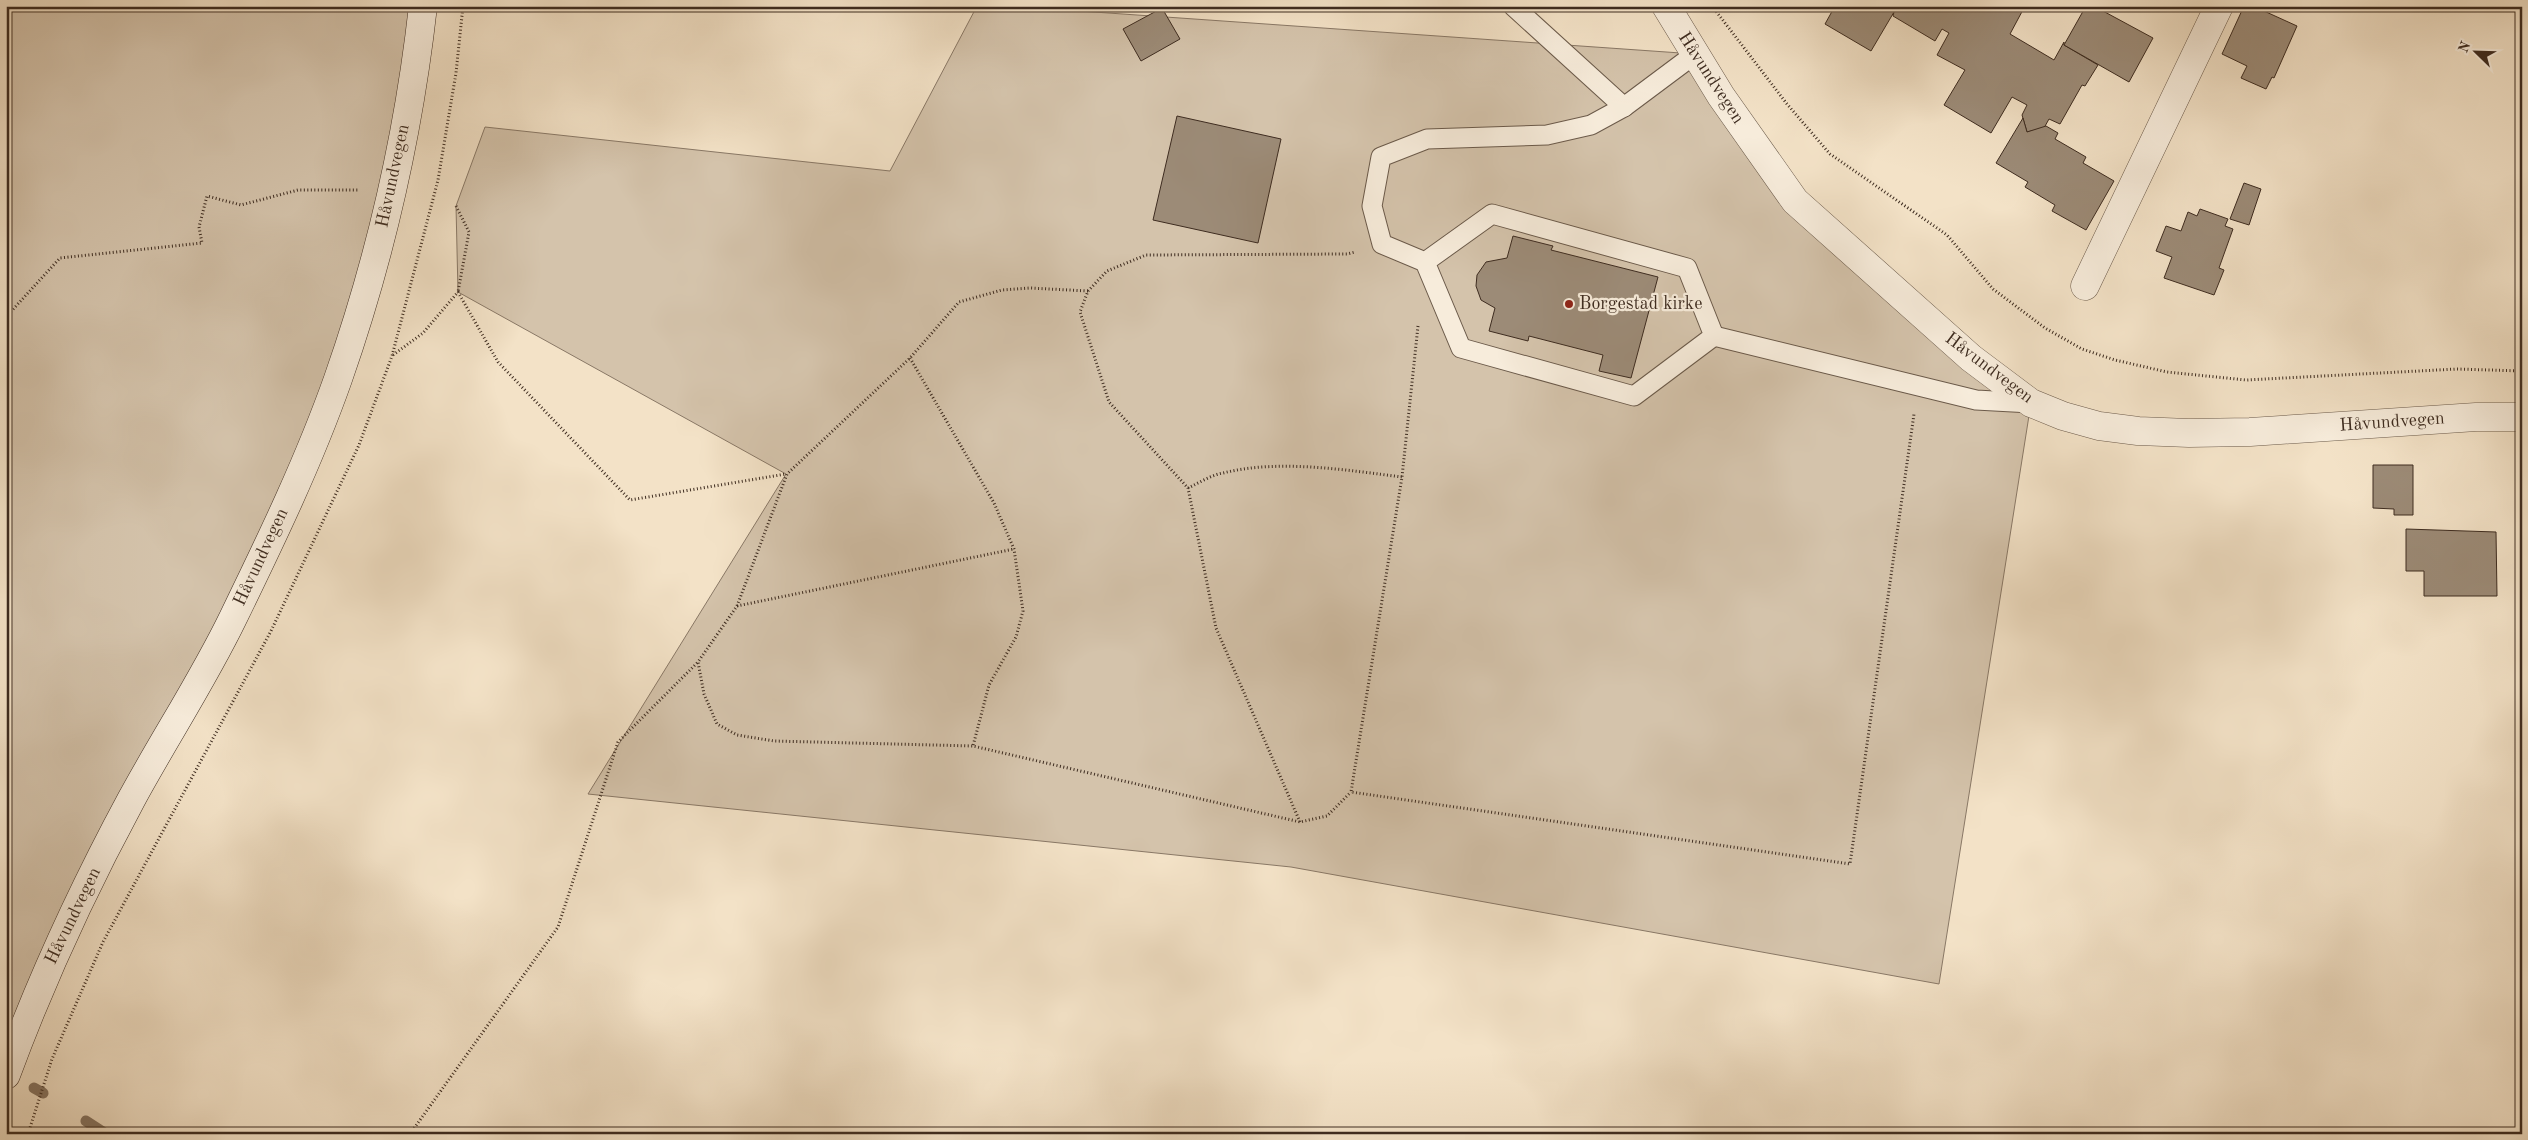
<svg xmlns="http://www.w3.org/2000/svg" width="2528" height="1140" viewBox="0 0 2528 1140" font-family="'Old Standard TT',serif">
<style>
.green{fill:#d4c3ab;stroke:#897866}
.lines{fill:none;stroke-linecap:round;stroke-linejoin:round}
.stream{stroke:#857462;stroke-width:11}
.building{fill:#9c8b77;stroke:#3e2c20}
.service-casing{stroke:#6b5a4a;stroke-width:21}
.minor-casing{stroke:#6b5a4a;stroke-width:29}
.secondary-casing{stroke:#3e2c20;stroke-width:29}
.path{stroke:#3e2c20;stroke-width:3;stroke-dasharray:1 2.5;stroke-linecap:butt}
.service{stroke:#f7ecdb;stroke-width:19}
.minor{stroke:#f7ecdb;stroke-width:28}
.secondary{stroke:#f7ecdb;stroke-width:28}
.poi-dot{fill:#8f2418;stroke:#f7ecdb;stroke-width:2}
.labels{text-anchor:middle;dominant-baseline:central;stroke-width:4.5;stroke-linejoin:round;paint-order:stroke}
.street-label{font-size:18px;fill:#3e2c20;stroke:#f7ecdb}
.poi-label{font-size:18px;fill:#3e2c20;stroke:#f7ecdb;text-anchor:start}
</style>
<rect width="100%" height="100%" fill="#f3e2c7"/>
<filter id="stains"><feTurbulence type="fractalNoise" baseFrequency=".004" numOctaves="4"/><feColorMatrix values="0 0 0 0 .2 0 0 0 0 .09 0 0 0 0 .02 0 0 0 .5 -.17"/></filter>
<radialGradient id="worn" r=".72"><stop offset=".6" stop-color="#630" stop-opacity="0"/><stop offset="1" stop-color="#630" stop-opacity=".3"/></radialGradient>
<g class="green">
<path d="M6 6H416L386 217 272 532 6 1043Z"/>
<path d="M977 6H1008L1695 54 1795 201 2031 403 1939 984 1291 867 588 794 786 474 458 292 456 206 485 127 890 171Z"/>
</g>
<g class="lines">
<g class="stream">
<path d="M34 1088 43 1093"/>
<path d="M86 1121 106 1134"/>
</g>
</g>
<g class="building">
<path d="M1835 6H2025L2010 34 2054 60 2064 42V45L2098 65 2085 86 2082 85 2060 124 2049 119 2044 128 2027 132 2022 115 2027 105 2012 97 1991 133 1944 105 1965 70 1937 55 1949 33 1942 29 1935 41 1893 16 1894 12 1871 51 1825 24Z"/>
<path d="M2086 6H2105L2103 11 2153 38 2129 82 2064 45Z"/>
<path d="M2244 6H2253L2297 26 2274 78 2272 77 2266 89 2241 78 2247 66 2222 54Z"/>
<path d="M1162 8 1180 39 1141 61 1123 29Z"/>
<path d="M1177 116 1281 139 1258 243 1153 220Z"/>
<path d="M2023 118 2027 132 2046 126 2058 133 2055 139 2086 157 2083 163 2114 181 2086 230 2052 211 2055 205 2025 187 2028 182 1996 163Z"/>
<path d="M2244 183 2261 189 2249 225 2230 219Z"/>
<path d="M2200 209 2228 219 2225 226 2233 229 2219 268 2224 270 2214 295 2164 278 2172 257 2156 251 2166 226 2181 231 2188 212 2197 216Z"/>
<path d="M1513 236 1553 246 1551 250 1658 277 1631 378 1599 371 1603 355 1529 336 1528 341 1489 331 1495 308 1481 300 1476 286 1477 275 1486 262 1507 258Z"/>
<path d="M2373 465H2413V515H2394V509L2373 508Z"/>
<path d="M2406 529 2496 532 2497 596H2424V571H2406Z"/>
</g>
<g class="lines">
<g class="service-casing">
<g id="service">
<path d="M1513 6 1624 107"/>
<path d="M1425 262 1492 214 1687 268 1714 336 1634 396 1461 348 1425 262 1382 244 1372 206 1381 157 1427 139 1547 135 1591 125 1624 107 1695 54"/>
<path d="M1714 336 1976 400 2031 403"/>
</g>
</g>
<g class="minor-casing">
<g id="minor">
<path d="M1666 6 1721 96 1795 201 1971 358 2031 403 2063 416 2099 426 2138 431 2189 433 2250 432 2476 417H2522"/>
<path d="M2085 286 2219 6"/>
</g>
</g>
<g class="secondary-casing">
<path id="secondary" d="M6 1075C41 980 83 889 131 800 164 739 203 680 233 618 271 540 309 461 338 379 380 259 409 132 423 6"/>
</g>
<g class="path">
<path d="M1712 6 1787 104 1830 154 1947 235 1993 289 2045 328 2082 349 2115 360 2167 372 2246 380 2457 369 2522 371"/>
<path d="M456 206 469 232 458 292"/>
<path d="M1088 291 1030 288 1002 290 959 302 910 358 787 474 737 606 698 662 704 694 717 724 737 735 774 741 973 746 1300 822 1327 816 1351 792"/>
<path d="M6 317 60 258 202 243 199 227 207 196 241 205 298 190H358"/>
<path d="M1418 326 1402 477 1351 792 1850 864 1914 414"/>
<path d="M393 355 423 333 458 292 498 362 630 500 786 474"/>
<path d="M910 358 994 503 1014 549 1023 611 1016 637 989 685 973 746"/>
<path d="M1188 488C1199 483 1211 475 1223 473 1279 459 1346 470 1402 477"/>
<path d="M737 606 1014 549"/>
<path d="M1300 822 1216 628 1188 488 1109 402 1080 312 1088 291 1107 271 1146 255 1347 254 1355 252"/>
<path d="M28 1134 52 1059 103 942 271 631 359 445 392 356 438 180 456 73 463 6"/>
<path d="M410 1134 558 927 618 742 698 662"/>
</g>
<use href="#service" class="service"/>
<use href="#minor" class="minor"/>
<use href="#secondary" class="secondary"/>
</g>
<circle class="poi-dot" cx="1569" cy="304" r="5"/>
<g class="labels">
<g class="street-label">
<text transform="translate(1711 78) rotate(57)">Håvundvegen</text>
<text transform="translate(393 176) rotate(-78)">Håvundvegen</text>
<text transform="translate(1989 368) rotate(37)">Håvundvegen</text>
<text transform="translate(2392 422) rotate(-4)">Håvundvegen</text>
<text transform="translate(261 557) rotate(-65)">Håvundvegen</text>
<text transform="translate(73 916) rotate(-64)">Håvundvegen</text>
</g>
<g class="poi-label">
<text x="1579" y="304">Borgestad kirke</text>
</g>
</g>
<rect width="2528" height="1140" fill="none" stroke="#f3e2c7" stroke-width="25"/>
<rect x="8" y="8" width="2513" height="1125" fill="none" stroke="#3e2c20" stroke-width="2.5"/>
<rect x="12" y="12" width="2503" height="1115" fill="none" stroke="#3e2c20"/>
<g transform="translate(2476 52) rotate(293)" stroke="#f7ecdb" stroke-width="4" paint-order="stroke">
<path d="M0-4L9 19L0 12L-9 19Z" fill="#3e2c20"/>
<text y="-8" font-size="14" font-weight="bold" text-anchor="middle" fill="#3e2c20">N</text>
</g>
<rect width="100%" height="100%" filter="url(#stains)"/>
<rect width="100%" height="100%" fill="url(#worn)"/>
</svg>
